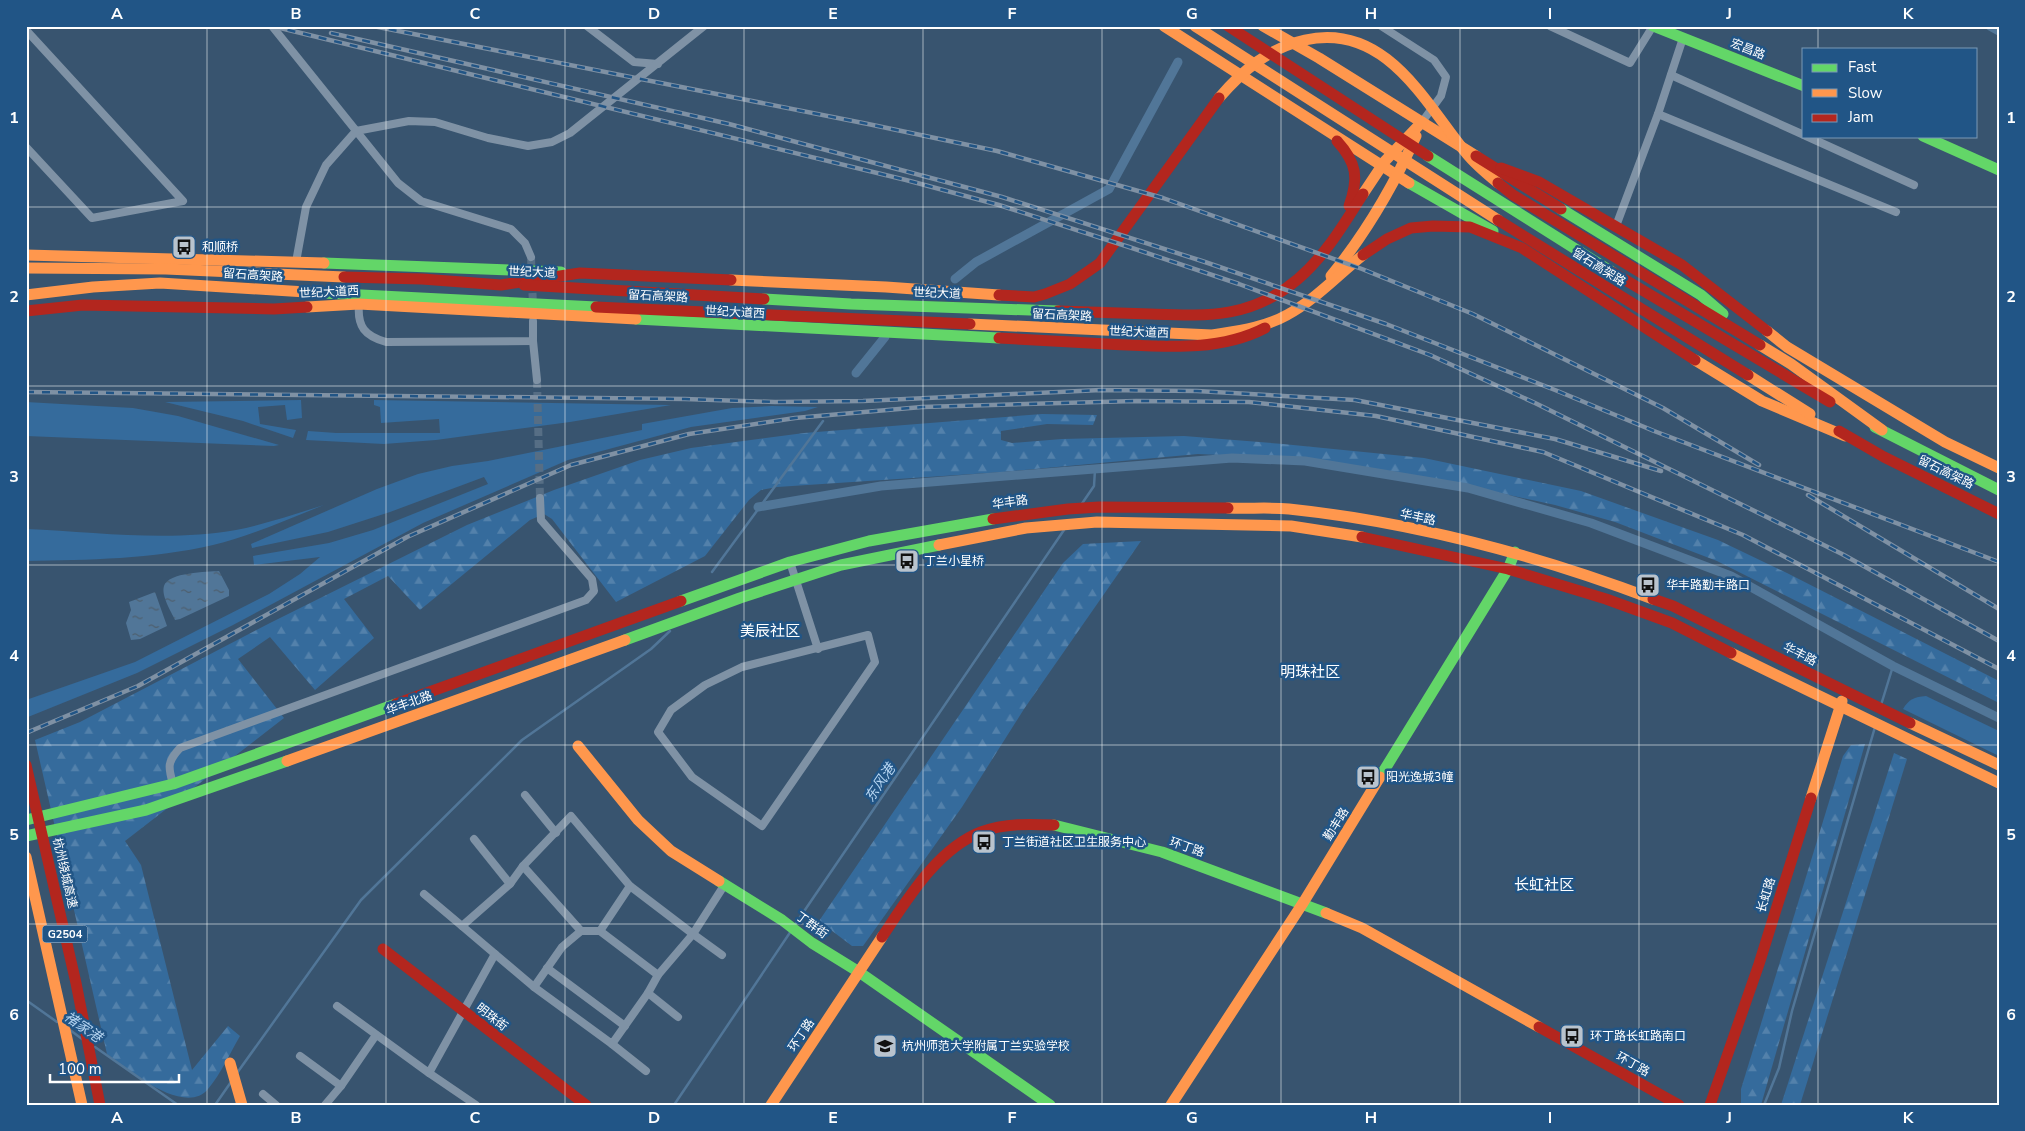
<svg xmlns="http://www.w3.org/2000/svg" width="2025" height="1131" viewBox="0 0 2025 1131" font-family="'Nunito Sans','Noto Sans SC',sans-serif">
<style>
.green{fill:#356b9c}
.forest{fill:url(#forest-firs)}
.water{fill:url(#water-ripples)}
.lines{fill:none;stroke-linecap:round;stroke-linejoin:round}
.stream{stroke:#517698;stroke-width:2.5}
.canal{stroke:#517698;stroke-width:9}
.street-tunnel{stroke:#566e85;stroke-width:8;stroke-dasharray:8 4;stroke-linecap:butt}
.street{stroke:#7f92a5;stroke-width:8}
.fast{stroke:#63d668;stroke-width:11}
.slow{stroke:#ff974d;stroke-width:11}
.jam{stroke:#b3261e;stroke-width:11}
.rail-casing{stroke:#7f91a4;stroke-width:4.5}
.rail{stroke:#215586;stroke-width:2.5;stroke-dasharray:8;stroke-linecap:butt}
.grid{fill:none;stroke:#fff;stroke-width:1;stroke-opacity:0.55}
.labels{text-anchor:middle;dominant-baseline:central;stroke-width:5;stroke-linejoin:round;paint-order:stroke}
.shield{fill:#215586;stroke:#bcccdb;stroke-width:1}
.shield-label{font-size:11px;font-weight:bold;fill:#fff}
.street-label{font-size:12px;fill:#fff;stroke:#215586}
.poi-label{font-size:12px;fill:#fff;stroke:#215586;text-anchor:start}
.water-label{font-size:14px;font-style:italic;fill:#b6d5f1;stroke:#215586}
.quarter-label{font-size:15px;fill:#fff;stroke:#215586}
.neatline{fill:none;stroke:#fff;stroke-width:2}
.grid-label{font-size:16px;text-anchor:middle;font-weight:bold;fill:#fff}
</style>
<defs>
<pattern id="forest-firs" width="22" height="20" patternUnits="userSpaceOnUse" patternTransform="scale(1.25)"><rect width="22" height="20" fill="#356b9c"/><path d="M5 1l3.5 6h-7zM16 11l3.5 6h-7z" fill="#5381ab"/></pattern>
<pattern id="water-ripples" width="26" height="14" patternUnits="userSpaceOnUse" patternTransform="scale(1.25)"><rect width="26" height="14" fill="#517698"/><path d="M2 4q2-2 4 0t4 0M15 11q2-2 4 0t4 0" fill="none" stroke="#4e5f6e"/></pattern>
</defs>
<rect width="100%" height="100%" fill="#38546f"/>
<g class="green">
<path d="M301 400 302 418 287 420 285 405 258 407 260 424 296 430 293 438 243 421 165 402Z"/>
<path d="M374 400 671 405 570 422 436 440 384 444 306 440 308 431 336 433H440L439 419 381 423 380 407 374 405Z"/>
<path d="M26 402 133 408 178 416 279 445 274 446 26 436Z"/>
<path d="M772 406 818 407 805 411 691 427 568 460 423 523 233 625 137 673 28 717 26 700 135 662 269 594 300 574 320 557 254 565 253 556 329 543 373 530 488 484 484 477 390 512 328 532 252 548 251 544 377 489 418 474 452 466 488 461 642 430V424L732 408Z"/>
<path d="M324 505C288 519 251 536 213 545 153 559 88 560 26 561V529C95 532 168 542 236 530 266 524 295 514 324 505Z"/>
<path d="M1926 696 1999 731V756L1903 709C1909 699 1914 697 1926 696Z"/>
</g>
<g class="forest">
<path d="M1042 414 1097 415 1093 425 1047 424 1001 431V440L1012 443 1062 439 1184 436 1283 444 1424 458 1581 491 1718 540 1787 573 1999 681V703L1717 561 1615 522 1555 505 1468 486 1367 469 1264 457 1198 454 1003 472 777 487 761 490 749 500 705 556 616 602 552 519 544 514 530 520 420 610 388 576 344 599 374 638 315 690 270 637 238 659 284 718 125 841 141 865 192 1070 228 1026 240 1036C230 1053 221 1074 208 1089 185 1117 128 1070 107 1054L35 740 80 722 270 623 467 525 554 490 640 460 691 448 804 433Z"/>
<path d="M1141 541 1024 709 962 807 863 946H852L819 921 1063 563 1083 544Z"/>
<path d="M1865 744 1761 1105H1741V1089L1843 756 1851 745Z"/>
<path d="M1894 753 1907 759 1800 1105H1781Z"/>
</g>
<g class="water">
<path d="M219 571 229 590V596L180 619 175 620C171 611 161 596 164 586 168 572 208 572 219 571Z"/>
<path d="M155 592 167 626 140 639 131 640 126 623 131 610 129 602Z"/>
</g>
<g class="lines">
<g class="stream">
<path d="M1081 505 1094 486 1095 470"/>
<path d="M712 572 823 421"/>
<path d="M1881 705 1893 666"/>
<path d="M794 926 1064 530"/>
<path d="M26 1000 57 1022"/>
<path d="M70 1030 82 1039"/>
<path d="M95 1047 178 1105"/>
<path d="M237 1073 361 900 522 740 651 649 670 631"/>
<path d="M215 1105 231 1082"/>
<path d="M674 1105 791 931"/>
<path d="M1764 1105 1779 1068 1792 1011 1875 727"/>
</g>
<g class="canal">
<path d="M1990 26 1999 31"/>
<path d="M955 279 976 262 1109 189 1178 62"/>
<path d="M856 373 885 337"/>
<path d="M758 507 881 486 1232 458 1305 461 1468 488 1591 523 1731 576 1893 666 1999 718"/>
</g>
<g class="street-tunnel">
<path d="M531 257 533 306"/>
<path d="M537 380 540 498"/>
</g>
<g class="street">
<path d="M272 26 398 183 421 201 511 229 525 243 531 257"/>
<path d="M587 26 634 62 658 64"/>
<path d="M1381 26 1434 60 1446 77 1441 96 1422 122"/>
<path d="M1550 26 1630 63 1653 26"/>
<path d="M26 30 183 201 92 218 26 147"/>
<path d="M1671 75 1804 135"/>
<path d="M1658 114 1896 212"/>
<path d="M1806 136 1914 185"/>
<path d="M1616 226 1658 114 1683 38"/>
<path d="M296 262 306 207 326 165 356 131 409 121 435 122 488 138 528 146 552 142 570 133 704 26"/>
<path d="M359 304C357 327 365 336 386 342L533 341V321"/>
<path d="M533 341 537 380"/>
<path d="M790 562 818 649"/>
<path d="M868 635 875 662 762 826 692 777 658 732 671 710 705 685 742 667Z"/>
<path d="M173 784C168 767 167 762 180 748L586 600 594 591 592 579 541 520 540 498"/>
<path d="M525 795 556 833"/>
<path d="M474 839 510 884"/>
<path d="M523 866 581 931"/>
<path d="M424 894 462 926"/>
<path d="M600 931 658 975"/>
<path d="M722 955 693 934 658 975 648 993 612 1044 534 987 462 926 510 884 523 866 571 816 630 886 693 934 725 884"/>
<path d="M547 968 625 1026"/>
<path d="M534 987 562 947 581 931H600L630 886"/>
<path d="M648 993 678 1017"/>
<path d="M337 1006 429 1073 495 954"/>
<path d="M612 1044 646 1071"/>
<path d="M300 1056 341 1086"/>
<path d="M429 1073 476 1105"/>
<path d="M263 1094 276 1105"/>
<path d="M325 1105 341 1086 376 1035"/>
</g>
<g class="fast">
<path d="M1653 26 1804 86"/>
<path d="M1923 136 1999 170"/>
<path d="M1428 156 1612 272"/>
<path d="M1409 183 1493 231"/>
<path d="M1561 209 1701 295 1723 314"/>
<path d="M324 263 561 272"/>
<path d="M322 293 596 307"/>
<path d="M764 299 851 304 1058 311"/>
<path d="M636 319 999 338"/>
<path d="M1875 427 1999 490"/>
<path d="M681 601 790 562 869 541 993 519"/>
<path d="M625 640 740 598 841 565 939 545"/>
<path d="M1380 777 1508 569 1515 552"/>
<path d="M26 820 173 784 396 704"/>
<path d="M1054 825 1162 852 1326 913"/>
<path d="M26 836 146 810 287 761"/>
<path d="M719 881 782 920 812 943 859 972 1050 1105"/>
</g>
<g class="slow">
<path d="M1164 26 1409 183"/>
<path d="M1195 26 1498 220"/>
<path d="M1263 26 1319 58 1476 156"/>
<path d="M1219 98C1243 70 1269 48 1305 40 1386 22 1425 103 1467 154 1476 165 1487 174 1498 183"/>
<path d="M1363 194 1385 161 1422 122"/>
<path d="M26 255 324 263"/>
<path d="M26 268 166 269 344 277"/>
<path d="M1331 276C1366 233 1393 187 1416 136"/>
<path d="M731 280 886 287 999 295"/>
<path d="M26 295 93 287 160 283 322 293"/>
<path d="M307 307 359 304 636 319"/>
<path d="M970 324 1212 335C1237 331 1264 328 1287 315 1315 300 1338 275 1363 255"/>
<path d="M1767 331 1787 347 1945 442 1999 468"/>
<path d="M1760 345 1791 364 1882 430"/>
<path d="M1695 360 1762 401 1845 436"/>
<path d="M1748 375 1810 414"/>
<path d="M1228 508C1248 509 1269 507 1289 509 1413 522 1536 555 1653 599"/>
<path d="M939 545 1026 528 1097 522 1291 526 1362 537"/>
<path d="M1731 653 1999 783"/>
<path d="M1910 723 1999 765"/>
<path d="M578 746 638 820 671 851 719 881"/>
<path d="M287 761 625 640"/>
<path d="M1811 798 1842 701"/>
<path d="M26 857 82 1105"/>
<path d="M1326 913 1362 928 1539 1027"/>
<path d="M230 1063 242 1105"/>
<path d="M771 1105 882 937"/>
<path d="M1171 1105 1303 903 1380 777"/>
</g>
<g class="jam">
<path d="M1228 26 1428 156"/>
<path d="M1337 141C1357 163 1359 178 1349 206"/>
<path d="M1476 156 1561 209"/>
<path d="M1501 168 1539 182 1682 265 1767 331"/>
<path d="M1498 183 1513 195 1760 345"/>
<path d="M1498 220 1748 375"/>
<path d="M1363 255 1387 239 1411 228 1433 226 1470 227 1522 248 1695 360"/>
<path d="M1612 272 1830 402"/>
<path d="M344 277 422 279 501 285 580 273 731 280"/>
<path d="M524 285 764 299"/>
<path d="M999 295 1034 297 1045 294 1070 284 1100 263 1219 98"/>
<path d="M596 307 970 324"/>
<path d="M26 311 83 305 274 309 307 307"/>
<path d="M1058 311C1089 312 1119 313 1150 314 1207 316 1251 319 1298 279 1325 256 1344 224 1363 194"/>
<path d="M999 338C1035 340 1071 342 1107 344 1159 346 1217 353 1265 328"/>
<path d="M1839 431 1884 457 1999 514"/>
<path d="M993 519 1068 509 1099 507 1228 508"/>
<path d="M1362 537 1508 569 1606 599 1672 623 1731 653"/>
<path d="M1653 599 1673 606 1910 723"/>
<path d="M396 704 681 601"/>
<path d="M26 765 76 983 100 1105"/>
<path d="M882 937C907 900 937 849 981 832 1005 823 1030 824 1054 825"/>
<path d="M383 949 586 1105"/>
<path d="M1539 1027 1679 1105"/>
<path d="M1710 1105 1759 964 1811 798"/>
</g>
<g class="rail-casing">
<g id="rail">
<path d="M272 26 906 180 999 205 1129 247 1239 284 1430 355 1535 403 1842 554 1999 641"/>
<path d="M373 26 868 124 997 151 1163 198 1362 269 1473 314 1663 408 1759 465"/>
<path d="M331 33 729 124 1002 197 1202 261 1386 324 1555 390 1654 431 1999 562"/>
<path d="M26 392 685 399 775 402 863 401 1101 390 1197 391 1355 400 1555 439 1661 471"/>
<path d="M1808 495 1999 609"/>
<path d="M26 733 138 686 407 537 571 465 689 434 795 418 922 407 1136 401 1249 402 1376 416 1543 452 1743 535 1999 669"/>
</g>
</g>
<use href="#rail" class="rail"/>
</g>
<path class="grid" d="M207 26V1105M386 26V1105M565 26V1105M744 26V1105M923 26V1105M1102 26V1105M1281 26V1105M1460 26V1105M1639 26V1105M1818 26V49M1818 136V1105M26 207H1999M26 386H1999M26 565H1999M26 745H1999M26 924H1999"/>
<defs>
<g id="bus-square" transform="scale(1.25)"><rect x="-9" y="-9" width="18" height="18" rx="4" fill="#b9c3cd" stroke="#215586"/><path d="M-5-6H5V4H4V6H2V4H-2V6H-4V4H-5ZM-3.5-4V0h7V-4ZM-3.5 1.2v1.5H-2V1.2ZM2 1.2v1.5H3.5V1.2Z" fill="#111"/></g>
<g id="school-square" transform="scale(1.25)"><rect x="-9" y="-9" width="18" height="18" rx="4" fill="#b9c3cd" stroke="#215586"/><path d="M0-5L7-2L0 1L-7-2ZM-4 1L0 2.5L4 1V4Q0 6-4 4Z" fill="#111"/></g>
</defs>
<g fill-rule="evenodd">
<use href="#bus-square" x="184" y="247"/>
<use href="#bus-square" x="907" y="561"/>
<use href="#bus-square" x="1648" y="585"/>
<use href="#bus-square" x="1368" y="777"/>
<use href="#bus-square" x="984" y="842"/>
<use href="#bus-square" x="1572" y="1036"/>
<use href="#school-square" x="885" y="1046"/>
</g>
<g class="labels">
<rect class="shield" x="42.5" y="925.5" width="45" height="17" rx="4"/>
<g class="shield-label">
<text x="65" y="934">G2504</text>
</g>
<g class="street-label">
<text transform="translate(1748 49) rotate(22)">宏昌路</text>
<text transform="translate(1599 267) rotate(32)">留石高架路</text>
<text transform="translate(532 272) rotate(2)">世纪大道</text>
<text transform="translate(253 275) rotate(4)">留石高架路</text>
<text transform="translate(329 292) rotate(-3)">世纪大道西</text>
<text transform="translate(937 293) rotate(2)">世纪大道</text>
<text transform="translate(658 296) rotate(3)">留石高架路</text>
<text transform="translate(735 312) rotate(3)">世纪大道西</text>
<text transform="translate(1062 315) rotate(3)">留石高架路</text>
<text transform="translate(1139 332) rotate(2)">世纪大道西</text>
<text transform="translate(1946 472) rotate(26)">留石高架路</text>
<text transform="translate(1010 502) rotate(-8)">华丰路</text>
<text transform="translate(1418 517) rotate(12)">华丰路</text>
<text transform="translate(1800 654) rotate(27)">华丰路</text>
<text transform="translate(409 703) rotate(-20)">华丰北路</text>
<text transform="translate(1336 824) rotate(-58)">勤丰路</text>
<text transform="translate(1187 847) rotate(19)">环丁路</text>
<text transform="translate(65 873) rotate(77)">杭州绕城高速</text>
<text transform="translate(1766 895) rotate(-73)">长虹路</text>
<text transform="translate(812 925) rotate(36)">丁群街</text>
<text transform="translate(492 1017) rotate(38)">明珠街</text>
<text transform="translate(801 1035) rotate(-56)">环丁路</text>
<text transform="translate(1633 1064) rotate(29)">环丁路</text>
</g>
<g class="poi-label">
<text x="202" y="247">和顺桥</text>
<text x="924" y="561">丁兰小星桥</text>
<text x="1666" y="585">华丰路勤丰路口</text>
<text x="1386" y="777">阳光逸城3幢</text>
<text x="1002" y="842">丁兰街道社区卫生服务中心</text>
<text x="1590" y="1036">环丁路长虹路南口</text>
<text x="902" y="1046">杭州师范大学附属丁兰实验学校</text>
</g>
<g class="water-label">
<text transform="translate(880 783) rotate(-56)">东风港</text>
<text transform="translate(83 1027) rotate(35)">褚家港</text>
</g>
<g class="quarter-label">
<text x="770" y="631">美辰社区</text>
<text x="1310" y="672">明珠社区</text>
<text x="1544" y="885">长虹社区</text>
</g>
</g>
<rect width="2025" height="1131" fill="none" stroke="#215586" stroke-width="55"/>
<rect x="1802" y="48" width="175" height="90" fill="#215586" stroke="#7a99b6"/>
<rect x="1812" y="64" width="25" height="8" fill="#63d668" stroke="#7a99b6"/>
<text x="1848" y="72" font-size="15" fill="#ffffff">Fast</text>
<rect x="1812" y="89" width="25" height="8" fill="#ff974d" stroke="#7a99b6"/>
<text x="1848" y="98" font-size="15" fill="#ffffff">Slow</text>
<rect x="1812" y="114" width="25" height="8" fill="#b3261e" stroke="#7a99b6"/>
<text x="1848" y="122" font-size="15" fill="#ffffff">Jam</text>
<path d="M50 1074v8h129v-8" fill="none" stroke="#ffffff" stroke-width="2.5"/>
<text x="58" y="1074" font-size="15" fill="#ffffff" stroke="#215586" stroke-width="4" paint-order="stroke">100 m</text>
<rect x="28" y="28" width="1970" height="1076" class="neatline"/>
<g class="grid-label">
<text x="117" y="19">A</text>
<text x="296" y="19">B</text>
<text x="475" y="19">C</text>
<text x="654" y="19">D</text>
<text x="833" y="19">E</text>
<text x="1012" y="19">F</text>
<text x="1192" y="19">G</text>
<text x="1371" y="19">H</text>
<text x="1550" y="19">I</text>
<text x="1729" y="19">J</text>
<text x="1908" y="19">K</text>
<text x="14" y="123">1</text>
<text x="2011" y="123">1</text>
<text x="14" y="302">2</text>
<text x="2011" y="302">2</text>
<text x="14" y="482">3</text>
<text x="2011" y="482">3</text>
<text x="14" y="661">4</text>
<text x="2011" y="661">4</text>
<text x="14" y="840">5</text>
<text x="2011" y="840">5</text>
<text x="14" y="1020">6</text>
<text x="2011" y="1020">6</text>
<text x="117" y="1123">A</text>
<text x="296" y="1123">B</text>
<text x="475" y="1123">C</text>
<text x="654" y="1123">D</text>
<text x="833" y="1123">E</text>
<text x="1012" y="1123">F</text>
<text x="1192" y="1123">G</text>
<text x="1371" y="1123">H</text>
<text x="1550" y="1123">I</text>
<text x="1729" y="1123">J</text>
<text x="1908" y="1123">K</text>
</g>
</svg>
